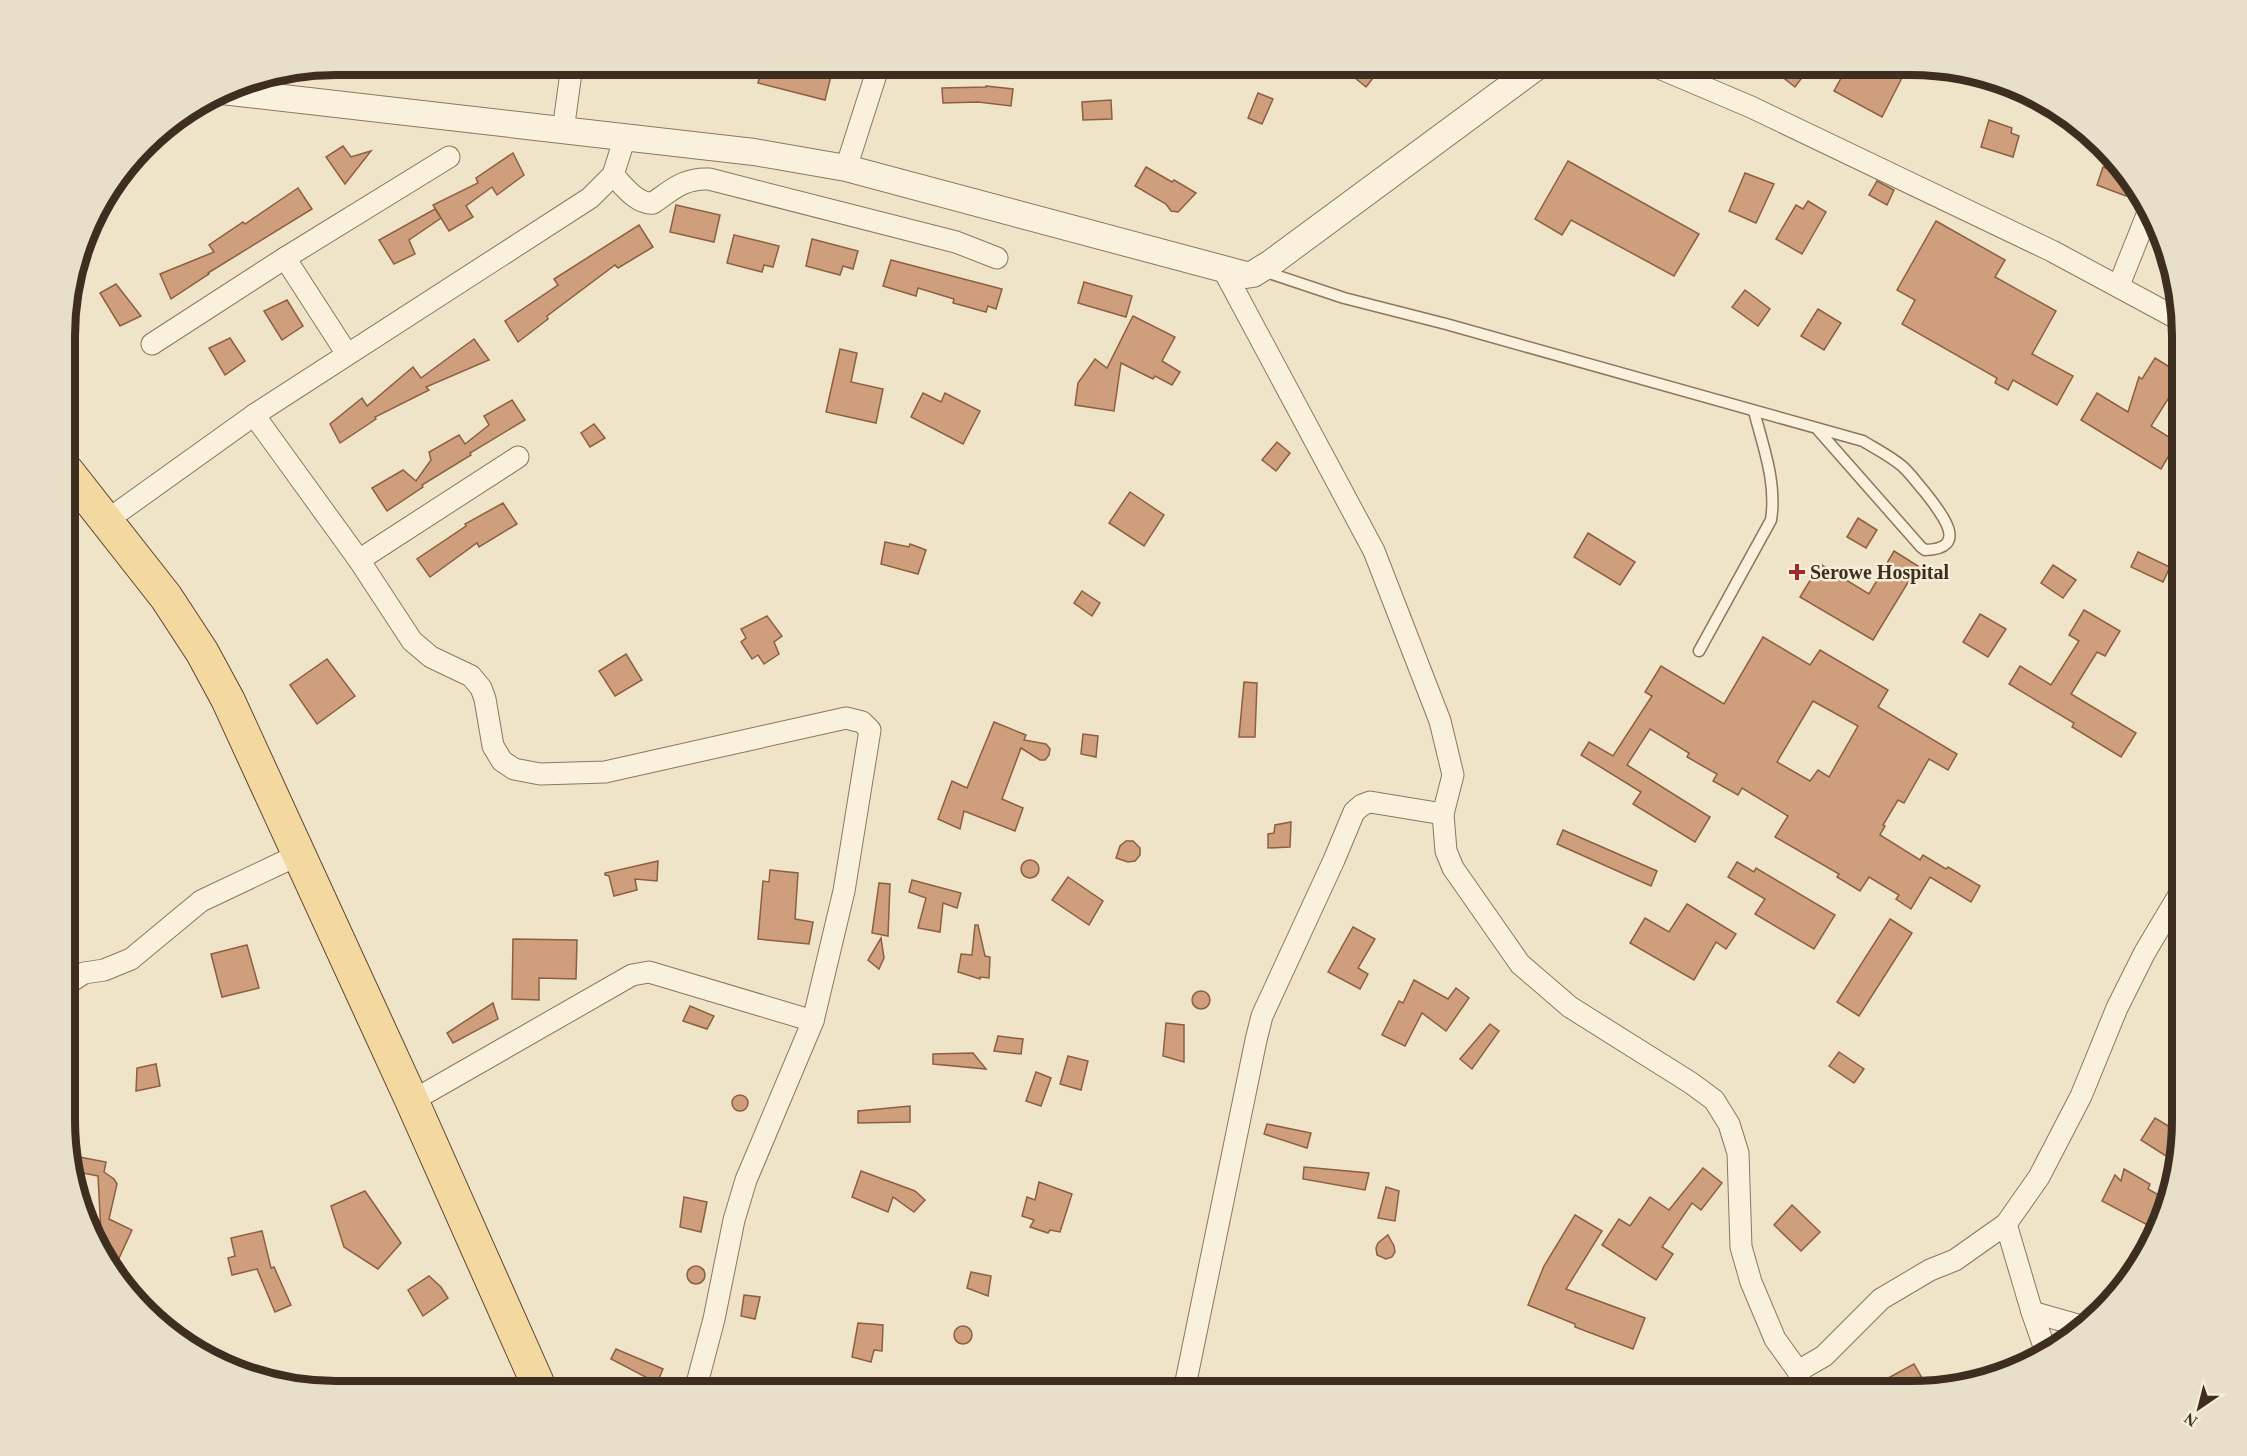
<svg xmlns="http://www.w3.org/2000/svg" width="2247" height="1456" viewBox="0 0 2247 1456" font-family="Georgia,serif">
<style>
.building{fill:#cf9f7d;stroke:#8d5f41;stroke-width:1.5;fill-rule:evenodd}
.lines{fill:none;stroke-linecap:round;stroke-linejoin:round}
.service-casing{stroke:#8d765c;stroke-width:13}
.minor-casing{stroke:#8d765c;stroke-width:23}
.tertiary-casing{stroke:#8d765c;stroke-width:28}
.primary-casing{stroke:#5b4430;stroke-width:35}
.service{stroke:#faf1dc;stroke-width:10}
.minor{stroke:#faf1dc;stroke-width:21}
.tertiary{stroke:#faf1dc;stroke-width:26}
.primary{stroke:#f3d9a0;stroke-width:33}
.poi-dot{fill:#9e2a2b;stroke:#f7eed8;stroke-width:2}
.labels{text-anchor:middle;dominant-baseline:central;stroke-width:5;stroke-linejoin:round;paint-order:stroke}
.poi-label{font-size:20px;font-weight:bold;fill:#3d2e20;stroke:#f7eed8;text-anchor:start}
.rim{fill:none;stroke:#3d2e20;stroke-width:8}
</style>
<rect width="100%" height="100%" fill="#f0e4c8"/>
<g class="building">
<path d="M763 64H834L825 100 758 83Z"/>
<path d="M1338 64H1384L1366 87Z"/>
<path d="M1766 64H1812L1795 87Z"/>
<path d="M1849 64H1909L1882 117 1834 91Z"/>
<path d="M986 86 1013 89 1011 106 978 102 943 103 942 88 986 87Z"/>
<path d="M1258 93 1273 99 1262 124 1248 118Z"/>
<path d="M1111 100 1112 119 1083 120 1082 102Z"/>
<path d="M1989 120 2012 128 2011 133 2019 136 2013 157 1981 147Z"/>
<path d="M343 146 351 157 371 151 345 184 326 157Z"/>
<path d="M513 153 524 175 497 195 492 187 466 206 473 217 449 231 433 205 478 183 476 178Z"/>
<path d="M1568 161 1699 234 1674 276 1571 220 1562 235 1535 219Z"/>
<path d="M2110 162 2131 184 2126 196 2097 185 2103 167 2108 169Z"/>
<path d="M1146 167 1172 182 1174 180 1196 193 1180 210 1178 212 1171 211 1166 204 1135 186Z"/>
<path d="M1745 173 1774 184 1756 223 1729 211Z"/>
<path d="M1877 181 1894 190 1887 205 1869 195Z"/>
<path d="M298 188 312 209 208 273 209 274 171 299 160 274 214 252 209 245 243 222 245 224Z"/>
<path d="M1808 201 1826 212 1802 254 1776 239 1796 205 1803 209Z"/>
<path d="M676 205 720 215 714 242 670 232Z"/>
<path d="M435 209 441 218 409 240 415 254 394 264 379 240Z"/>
<path d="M1936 221 2005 260 1995 277 2056 311 2032 354 2073 376 2057 405 2013 380 2008 390 1995 383 1997 378 1902 324 1915 300 1897 290Z"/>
<path d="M639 225 653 247 618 268 615 265 547 316 548 319 518 342 505 321 558 285 554 279Z"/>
<path d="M734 235 779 246 773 267 764 265 762 272 727 263Z"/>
<path d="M812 239 858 251 853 269 843 266 840 275 806 266Z"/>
<path d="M891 260 1002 289 996 309 988 306 986 312 953 303 954 299 918 288 916 296 883 286Z"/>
<path d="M1084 282 1132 296 1126 317 1078 303Z"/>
<path d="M116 284 141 316 120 326 100 293Z"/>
<path d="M1745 290 1770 309 1758 326 1732 307Z"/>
<path d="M287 300 303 326 282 340 264 311Z"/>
<path d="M1818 309 1841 323 1824 350 1801 336Z"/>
<path d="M1133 316 1175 337 1162 361 1180 372 1172 385 1155 376 1153 379 1121 363 1114 411 1075 405 1078 383 1095 359 1107 368Z"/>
<path d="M230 338 245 361 225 375 209 348Z"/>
<path d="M474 339 489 360 426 387 429 390 375 417 376 419 340 443 330 424 362 398 367 406 413 367 421 378Z"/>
<path d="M840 349 857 353 851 382 883 389 876 423 826 412Z"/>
<path d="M2155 358 2181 374 2178 383 2151 426 2177 442 2161 469 2081 420 2097 393 2128 412 2139 377 2142 379Z"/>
<path d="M923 393 941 402 945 393 980 411 963 444 911 417Z"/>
<path d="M512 400 525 420 470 453 471 455 422 485 423 487 387 511 372 488 403 470 416 481 431 460 429 452 459 435 465 444 489 425 484 416Z"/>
<path d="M594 424 605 438 590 447 581 433Z"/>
<path d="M1277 442 1290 453 1276 471 1262 460Z"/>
<path d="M1130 492 1164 515 1144 546 1109 523Z"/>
<path d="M503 503 517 524 479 547 477 543 430 577 417 559 466 526 465 524Z"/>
<path d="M1858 518 1877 530 1866 548 1847 537Z"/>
<path d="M1588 533 1635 562 1620 585 1574 557Z"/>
<path d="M885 542 909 547 910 544 926 550 918 574 881 564Z"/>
<path d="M1894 551 1918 566 1873 640 1800 597 1820 564 1869 594Z"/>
<path d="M2138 552 2170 567 2163 582 2131 567Z"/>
<path d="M2053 565 2076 580 2063 598 2041 583Z"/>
<path d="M1082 591 1100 603 1092 616 1074 603Z"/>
<path d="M2084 610 2120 631 2105 656 2097 652 2071 694 2136 733 2121 757 2072 727 2074 723 2009 684 2020 666 2051 685 2079 641 2069 635Z"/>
<path d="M1980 614 2006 629 1988 657 1963 642Z"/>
<path d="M767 616 782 636 774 642 779 654 764 664 758 655 752 659 741 642 746 638 741 629Z"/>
<path d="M1763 637 1810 665 1820 650 1888 690 1878 707 1957 754 1948 770 1929 759 1904 803 1898 800 1883 825 1885 826 1880 835 1920 860 1923 855 1946 869 1948 867 1980 886 1971 902 1930 877 1911 909 1896 899 1899 895 1869 877 1860 891 1837 877 1839 874 1775 837 1788 816 1742 788 1738 795 1713 781 1717 774 1687 757 1689 753 1650 729 1627 765 1710 817 1695 842 1633 804 1641 792 1581 755 1589 742 1613 756 1652 696 1645 692 1661 666 1724 704ZM1813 701 1858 726 1829 777 1818 770 1810 781 1777 762Z"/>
<path d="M626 654 642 680 615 696 599 671Z"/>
<path d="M327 659 355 696 317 724 290 685Z"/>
<path d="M1244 682 1257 683 1255 737H1239Z"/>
<path d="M994 722 1026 735 1024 740 1046 744 1050 749 1049 755 1045 760H1040L1021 748 1002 799 1023 808 1015 831 964 811 960 829 938 819 952 781 967 788Z"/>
<path d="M1083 734 1098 736 1096 757 1081 754Z"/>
<path d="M1291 822 1290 847 1268 848V834L1274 833 1275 825Z"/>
<path d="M1563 830 1657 871 1651 886 1557 844Z"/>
<path d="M1126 841H1133L1140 848V855L1135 861 1128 862 1116 858 1120 846Z"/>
<circle cx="1030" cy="869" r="9"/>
<path d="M658 861 657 881 635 879 637 890 614 896 609 876 605 875V873Z"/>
<path d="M1737 862 1754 872 1756 868 1835 915 1814 949 1755 914 1765 899 1728 877Z"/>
<path d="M770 870 798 873 795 919 813 922 809 944 758 939 763 881 769 882Z"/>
<path d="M1068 877 1103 901 1089 925 1052 900Z"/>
<path d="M912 880 961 893 957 908 943 903 940 932 918 928 926 898 909 892Z"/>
<path d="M879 883 890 884 888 936 872 933Z"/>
<path d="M1687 904 1736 934 1726 949 1716 942 1694 980 1630 943 1645 918 1669 932Z"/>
<path d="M1890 919 1912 933 1859 1016 1837 1002Z"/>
<path d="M975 925H978L985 956 990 957 989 978 980 977V979L958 972 961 954 972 955Z"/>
<path d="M1353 927 1375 939 1358 968 1368 974 1360 989 1328 972Z"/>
<path d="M881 938 884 958 879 969 868 960Z"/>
<path d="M513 939 577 940 576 979 539 978V1000L512 999Z"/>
<path d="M247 945 259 988 222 997 211 954Z"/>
<path d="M1414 980 1448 999 1456 988 1469 998 1446 1031 1422 1013 1405 1046 1382 1035 1399 1001 1403 1003Z"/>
<circle cx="1201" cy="1000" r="9"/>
<path d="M493 1003 498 1019 453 1043 447 1033Z"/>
<path d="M690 1006 714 1016 707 1029 683 1021Z"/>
<path d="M1166 1023 1184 1025V1062L1163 1056Z"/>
<path d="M1490 1024 1499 1031 1472 1069 1460 1059Z"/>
<path d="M998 1036 1023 1039 1021 1054 994 1051Z"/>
<path d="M1839 1052 1864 1069 1854 1083 1829 1066Z"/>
<path d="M973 1053 986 1069 933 1064V1054Z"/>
<path d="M1068 1056 1088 1061 1081 1090 1060 1084Z"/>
<path d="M156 1064 160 1086 136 1091 137 1068Z"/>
<path d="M1036 1072 1051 1078 1041 1106 1026 1101Z"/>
<circle cx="740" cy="1103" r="8"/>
<path d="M910 1106V1122L858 1123V1111Z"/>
<path d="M2155 1118 2180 1133 2175 1141 2180 1145 2177 1163 2141 1140Z"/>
<path d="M1267 1124 1311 1133 1307 1148 1264 1134Z"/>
<path d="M74 1156 106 1162 104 1172 114 1179 117 1184 109 1219 132 1230 114 1269 101 1256 97 1243 101 1234 98 1176 72 1171Z"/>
<path d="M1304 1167 1369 1173 1365 1190 1303 1179Z"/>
<path d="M1703 1168 1722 1183 1701 1210 1692 1203 1662 1247 1673 1254 1656 1280 1602 1245 1619 1219 1630 1226 1650 1197 1669 1210Z"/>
<path d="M2124 1169 2150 1184 2148 1189 2169 1201 2157 1230 2102 1201 2115 1175 2121 1181Z"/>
<path d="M861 1171 915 1191 925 1200 914 1212 893 1197 888 1212 852 1197Z"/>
<path d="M1039 1182 1072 1194 1060 1232 1050 1230 1048 1233 1030 1227 1034 1220 1022 1216 1027 1197 1035 1200Z"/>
<path d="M1386 1187 1399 1191 1395 1221 1378 1218Z"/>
<path d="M365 1191 401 1243 378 1269 344 1247 331 1206Z"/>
<path d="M684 1197 707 1202 701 1232 680 1227Z"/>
<path d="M1792 1205 1820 1232 1801 1251 1774 1225Z"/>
<path d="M1575 1215 1602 1231 1566 1289 1645 1318 1633 1349 1575 1327V1324L1528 1305 1544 1266Z"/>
<path d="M262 1231 271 1268 274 1267 291 1305 275 1312 257 1269 232 1275 228 1258 235 1256 231 1238Z"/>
<path d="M1388 1235 1394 1246 1395 1252 1392 1257 1386 1259 1377 1255 1376 1248 1378 1243Z"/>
<circle cx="696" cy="1275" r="9"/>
<path d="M971 1272 991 1276 988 1296 967 1288Z"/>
<path d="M429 1276 441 1287 448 1298 423 1316 408 1290Z"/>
<path d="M744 1295 760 1297 755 1319 741 1316Z"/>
<path d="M858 1323 883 1325 882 1351 874 1350 871 1362 852 1357Z"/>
<circle cx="963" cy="1335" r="9"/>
<path d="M616 1349 663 1369 657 1383 611 1359Z"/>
<path d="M1914 1364 1922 1378 1894 1391 1888 1378Z"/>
</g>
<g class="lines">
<g class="service-casing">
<g id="service">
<path d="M1263 271 1344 298 1446 324 1863 441C1876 449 1890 456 1902 466 1910 473 1917 483 1924 491 1938 509 1973 549 1925 550L1921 547 1818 430"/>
<path d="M1699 651 1771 520C1777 482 1763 447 1754 411"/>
</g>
</g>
<g class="minor-casing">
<g id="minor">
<path d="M1652 65 1751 107 2052 251 2182 321"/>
<path d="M563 131 572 65"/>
<path d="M846 168 879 65"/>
<path d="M613 175C623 185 637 205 653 203 673 189 684 178 709 179L956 242 997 258"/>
<path d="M285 258 347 354"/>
<path d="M1223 269 1374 551 1440 721 1453 775 1443 814 1446 851 1453 868 1520 964 1570 1007 1691 1083 1714 1100 1729 1124 1738 1153 1741 1247 1751 1282 1775 1339 1798 1371 1802 1391"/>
<path d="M2119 285 2149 210"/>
<path d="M152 344 285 258 449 157"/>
<path d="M254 415 359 560 412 641 431 657 471 676 481 688 485 699 493 746 502 761 514 769 540 774 605 772 846 718 862 722 870 730 844 891 813 1021 746 1180 734 1220 714 1319 695 1391"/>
<path d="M106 521 254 415 590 198 613 175 625 137"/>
<path d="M359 560 518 457"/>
<path d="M67 984 84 973 104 970 131 959 201 901 298 855"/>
<path d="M412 1101 632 975 649 972 813 1021"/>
<path d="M2006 1224 2032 1312 2047 1355"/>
<path d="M2032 1312 2078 1325"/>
<path d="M1798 1371 1824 1356 1881 1299 1930 1270 1955 1260 2006 1224 2039 1177 2081 1096 2117 1008 2145 952 2182 890"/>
<path d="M1184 1391 1256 1040 1262 1016 1334 860 1354 812 1362 805 1370 802 1443 814"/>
</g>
</g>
<g class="tertiary-casing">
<path id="tertiary" d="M222 91 754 152 846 168 1246 275 1253 274 1271 263 1539 65"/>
</g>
<g class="primary-casing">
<path id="primary" d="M67 471 166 597 202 652 228 700 412 1101 541 1391"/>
</g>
<use href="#service" class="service"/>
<use href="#minor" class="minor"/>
<use href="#tertiary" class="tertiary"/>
<use href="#primary" class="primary"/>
</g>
<path class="poi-dot" d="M1794 563h6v6h6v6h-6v6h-6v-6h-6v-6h6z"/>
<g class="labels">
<g class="poi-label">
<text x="1810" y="572">Serowe Hospital</text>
</g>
</g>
<path d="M0 0H2247V1456H0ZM336 75H1911A261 261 0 0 1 2172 336V1120A261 261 0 0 1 1911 1381H336A261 261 0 0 1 75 1120V336A261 261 0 0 1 336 75Z" fill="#e8dfc9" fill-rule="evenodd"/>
<path class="rim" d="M336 75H1911A261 261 0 0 1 2172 336V1120A261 261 0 0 1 1911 1381H336A261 261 0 0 1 75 1120V336A261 261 0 0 1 336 75Z"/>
<g transform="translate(2199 1408) rotate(215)" stroke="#f7eed8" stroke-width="4.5" paint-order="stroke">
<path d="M0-4.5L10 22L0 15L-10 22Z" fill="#3d2e20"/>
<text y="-9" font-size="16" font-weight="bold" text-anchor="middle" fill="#3d2e20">N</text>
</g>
</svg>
